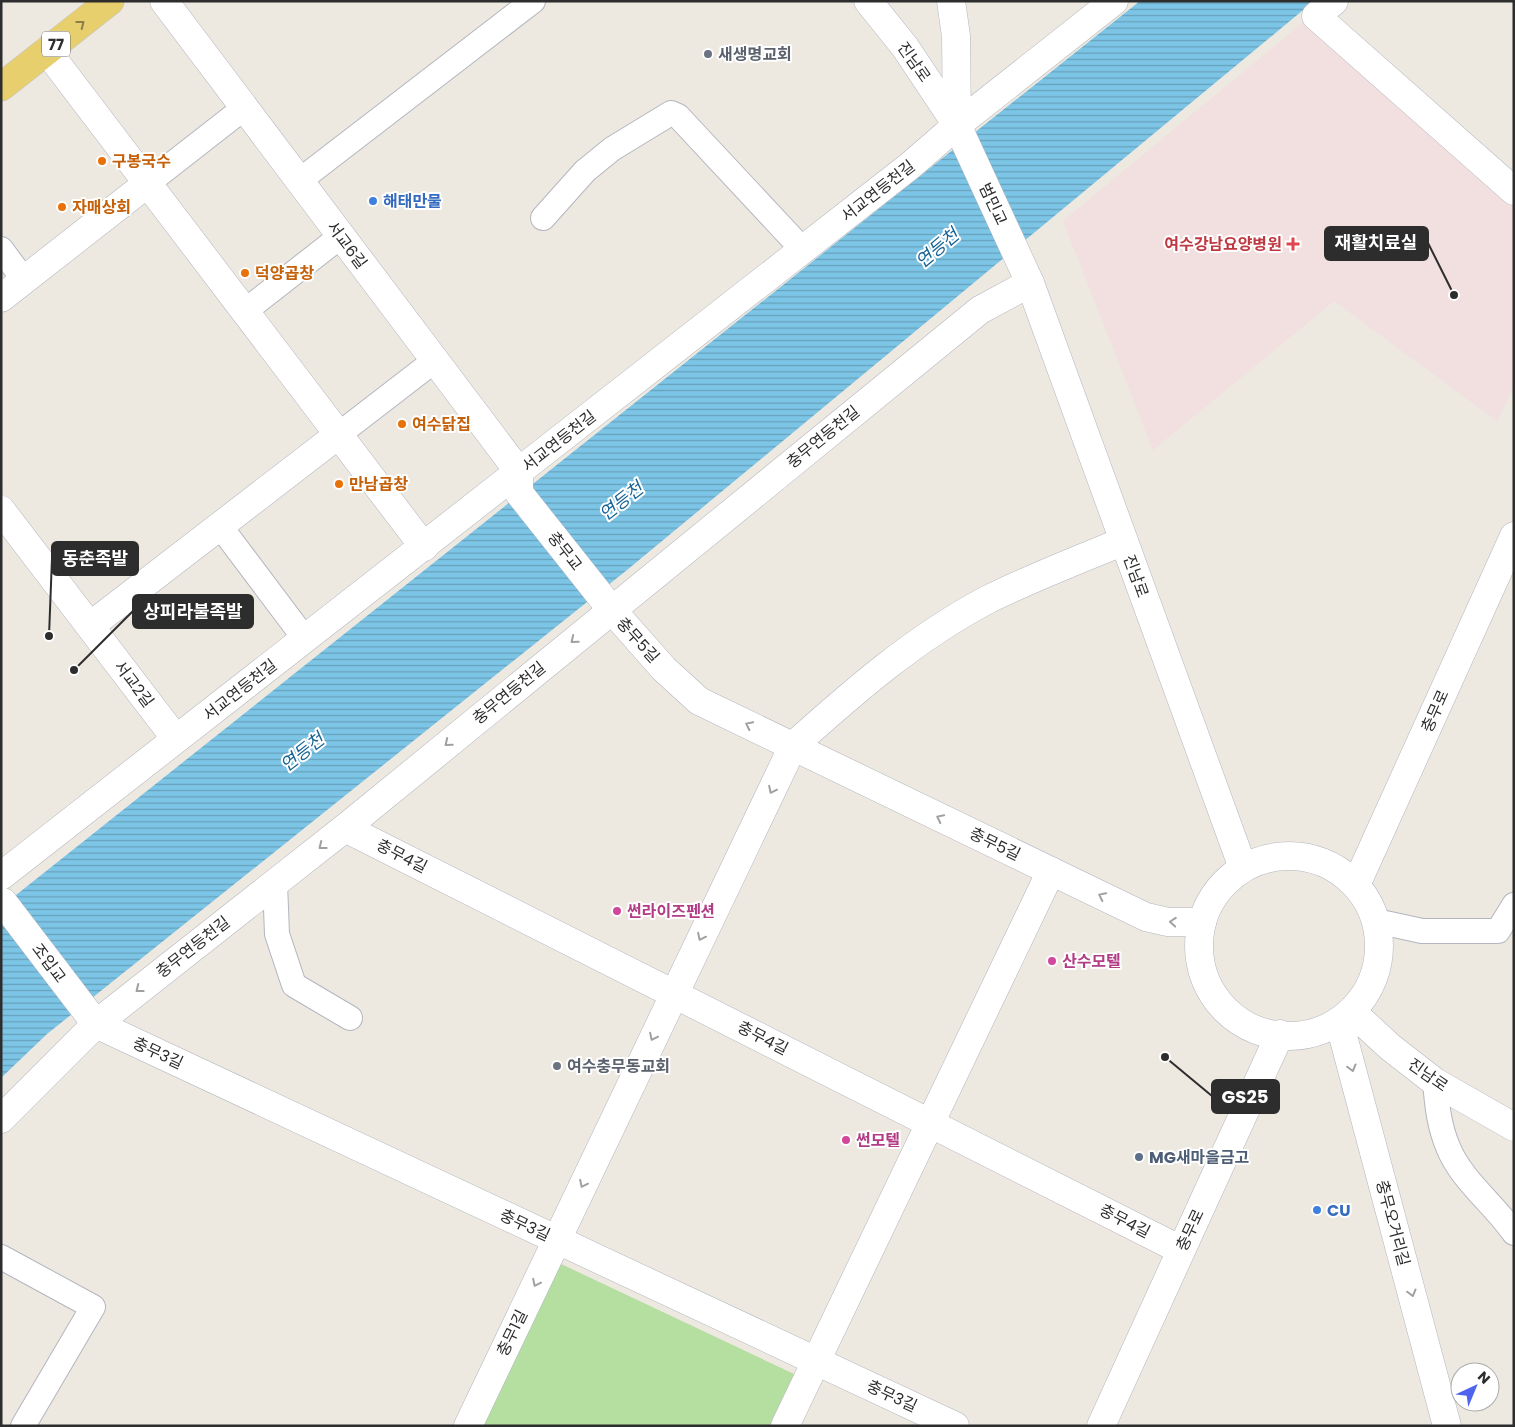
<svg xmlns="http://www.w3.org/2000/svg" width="1515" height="1427" viewBox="0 0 1515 1427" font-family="Poppins,'Noto Sans KR',sans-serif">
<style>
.medical{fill:#f2dfdf}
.grass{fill:#b4dfa1}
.water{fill:url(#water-rules)}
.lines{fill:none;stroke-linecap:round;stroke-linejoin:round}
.service-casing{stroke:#b4b6bf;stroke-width:26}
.pedestrian-casing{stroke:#b4b6bf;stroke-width:29}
.minor-casing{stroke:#b4b6bf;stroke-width:29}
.tertiary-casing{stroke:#b4b6bf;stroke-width:29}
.primary-casing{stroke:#c8c8c8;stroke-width:29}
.service{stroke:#fff;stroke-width:24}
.pedestrian{stroke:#fff;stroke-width:28}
.minor{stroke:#fff;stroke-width:28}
.tertiary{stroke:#fff;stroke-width:28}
.primary{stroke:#e6cf6c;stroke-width:28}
.oneway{stroke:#8a7e4c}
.oneway2{stroke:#a0a0a0}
.worship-dot{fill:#6b7280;stroke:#fff;stroke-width:2}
.food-dot{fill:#e8710a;stroke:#fff;stroke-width:2}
.shop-dot{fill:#3f7fe0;stroke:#fff;stroke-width:2}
.health-dot{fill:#e0444e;stroke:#fff;stroke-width:2}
.hotel-dot{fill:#d1479c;stroke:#fff;stroke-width:2}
.service-dot{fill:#5c6f8a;stroke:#fff;stroke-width:2}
.labels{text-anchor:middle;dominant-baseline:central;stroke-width:4;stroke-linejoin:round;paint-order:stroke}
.shield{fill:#fff;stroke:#6c6c6c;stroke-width:1}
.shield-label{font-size:15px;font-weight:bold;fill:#2d2d2d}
.worship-label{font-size:16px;font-weight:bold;fill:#5b616d;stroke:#fff;text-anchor:start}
.street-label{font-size:16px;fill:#2d2d2d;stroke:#fff}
.food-label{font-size:16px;font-weight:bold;fill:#c56008;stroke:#fff;text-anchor:start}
.shop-label{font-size:16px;font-weight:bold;fill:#366cbe;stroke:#fff;text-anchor:start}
.health-label{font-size:16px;font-weight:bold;fill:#be3a42;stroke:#fff;text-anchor:end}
.hotel-label{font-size:16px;font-weight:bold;fill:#b23c85;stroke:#fff;text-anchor:start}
.service-label{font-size:16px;font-weight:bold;fill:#4e5e75;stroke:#fff;text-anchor:start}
.water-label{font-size:18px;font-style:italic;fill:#186495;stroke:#fff}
.leader{fill:none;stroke:#2d2d2d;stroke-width:2}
.callout-dot{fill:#2d2d2d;stroke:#fff;stroke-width:2}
.callout{fill:#2d2d2d;stroke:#2d2d2d;stroke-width:2}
.callout-label{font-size:18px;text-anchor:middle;font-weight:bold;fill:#fff}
</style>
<defs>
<pattern id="water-rules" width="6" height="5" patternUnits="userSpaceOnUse" patternTransform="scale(1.25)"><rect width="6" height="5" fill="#7cc5e6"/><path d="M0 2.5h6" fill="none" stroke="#66a0bb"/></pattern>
</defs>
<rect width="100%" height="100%" fill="#ede8e0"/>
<path class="medical" d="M1305 21 1514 203V386L1497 421 1334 301 1153 450 1063 221Z"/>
<path class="grass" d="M559 1263 794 1374 770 1426H483Z"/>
<path class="water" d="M1140 1H1314L627 570 47 1034 1 1078V907Z"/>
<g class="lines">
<g class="service-casing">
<g id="service">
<path d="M299 181 533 1"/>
<path d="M148 183 244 108"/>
<path d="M543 218 585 171 612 149 671 113 678 116 803 250"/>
<path d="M1 249 24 280"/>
<path d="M245 311 341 236"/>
<path d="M338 435 434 361"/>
<path d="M220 526 305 639"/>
<path d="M275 883 277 934 294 985 350 1018"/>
<path d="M1376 921 1422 931H1498L1514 905"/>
<path d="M1435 1082C1437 1105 1439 1126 1448 1147 1461 1180 1494 1204 1514 1233"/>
<path d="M1 1257 93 1307 23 1426"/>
</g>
</g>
<g class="pedestrian-casing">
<g id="pedestrian">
<path d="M164 1 519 472V491"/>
<path d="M47 51 424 547"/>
<path d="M1 298 148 183"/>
<path d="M1 510 176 739"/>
<path d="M90 626 338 435"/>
<path d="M1 876 911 165 957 125"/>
</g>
</g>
<g class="minor-casing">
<g id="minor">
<path d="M951 1 956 36 957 125"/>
<path d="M1334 1 1316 16 1514 191"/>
<path d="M957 125 1114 1"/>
<path d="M519 493 611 609 664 669 699 701 1146 917 1168 922H1202"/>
<path d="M345 828 1181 1250"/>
<path d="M3 902 96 1024 955 1426"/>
<path d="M1351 1011 1390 1047 1435 1082 1514 1127"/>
<path d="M1339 1021 1447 1426"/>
<path d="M1 1119 96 1024 345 828 980 310 1030 283"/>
<path d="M468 1426 793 746C853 692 915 638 987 600 1031 578 1078 560 1124 541"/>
<path d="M785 1426 1051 871"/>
</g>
</g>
<g class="tertiary-casing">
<g id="tertiary">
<path d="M868 1 905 47 957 125 1030 283 1243 868"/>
<circle cx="1289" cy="946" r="90"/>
<path d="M1356 885 1514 536"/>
<path d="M1101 1426 1280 1034"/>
</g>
</g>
<g class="primary-casing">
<path id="primary" d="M1 87 110 1"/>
</g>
<use href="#service" class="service"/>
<use href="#pedestrian" class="pedestrian"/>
<use href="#minor" class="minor"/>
<use href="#tertiary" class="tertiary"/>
<use href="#primary" class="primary"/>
</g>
<defs><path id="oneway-chevron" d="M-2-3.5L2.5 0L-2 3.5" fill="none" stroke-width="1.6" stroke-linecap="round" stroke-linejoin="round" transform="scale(1.25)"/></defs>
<use class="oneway" href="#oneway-chevron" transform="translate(81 24) rotate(-38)"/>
<g class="oneway2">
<use href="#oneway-chevron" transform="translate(574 640) rotate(141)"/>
<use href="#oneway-chevron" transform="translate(749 725) rotate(-154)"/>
<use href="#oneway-chevron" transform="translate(448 743) rotate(141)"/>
<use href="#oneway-chevron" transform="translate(772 790) rotate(116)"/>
<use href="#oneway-chevron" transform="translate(940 818) rotate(-154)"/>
<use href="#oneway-chevron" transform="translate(322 846) rotate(142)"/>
<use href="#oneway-chevron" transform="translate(1102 896) rotate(-154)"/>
<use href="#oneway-chevron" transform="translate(1173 922) rotate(-176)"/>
<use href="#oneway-chevron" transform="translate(701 937) rotate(116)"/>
<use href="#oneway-chevron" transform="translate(139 989) rotate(142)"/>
<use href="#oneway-chevron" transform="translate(653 1037) rotate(116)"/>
<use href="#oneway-chevron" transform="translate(1352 1068) rotate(75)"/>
<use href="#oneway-chevron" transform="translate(583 1184) rotate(116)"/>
<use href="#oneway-chevron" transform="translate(536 1283) rotate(116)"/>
<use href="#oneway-chevron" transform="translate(1412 1293) rotate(75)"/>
</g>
<g class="worship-dot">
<circle cx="708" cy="54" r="5"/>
<circle cx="557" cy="1066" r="5"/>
</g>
<g class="food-dot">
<circle cx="102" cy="161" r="5"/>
<circle cx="62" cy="207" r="5"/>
<circle cx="245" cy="273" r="5"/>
<circle cx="402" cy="424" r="5"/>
<circle cx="339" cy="484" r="5"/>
</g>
<g class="shop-dot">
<circle cx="373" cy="201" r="5"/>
<circle cx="1317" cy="1210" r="5"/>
</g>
<path class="health-dot" d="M1290.5 236.5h5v5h5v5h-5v5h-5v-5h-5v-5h5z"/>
<g class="hotel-dot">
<circle cx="617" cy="911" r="5"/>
<circle cx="1052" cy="961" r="5"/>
<circle cx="846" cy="1140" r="5"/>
</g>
<circle class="service-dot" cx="1139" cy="1157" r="5"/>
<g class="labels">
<rect class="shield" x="42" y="31.5" width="28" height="25" rx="4"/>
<g class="shield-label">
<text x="56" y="44">77</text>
</g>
<g class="worship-label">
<text x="718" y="54">새생명교회</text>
<text x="567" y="1066">여수충무동교회</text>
</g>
<g class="street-label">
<text transform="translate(914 62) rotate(55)">진남로</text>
<text transform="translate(878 191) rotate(-38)">서교연등천길</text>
<text transform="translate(993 204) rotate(65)">범민교</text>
<text transform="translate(347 245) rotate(53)">서교6길</text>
<text transform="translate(823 437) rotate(-39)">충무연등천길</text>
<text transform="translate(559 441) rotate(-38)">서교연등천길</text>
<text transform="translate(565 551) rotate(52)">충무교</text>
<text transform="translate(1136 576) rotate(70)">진남로</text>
<text transform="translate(638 640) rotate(48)">충무5길</text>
<text transform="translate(134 684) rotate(53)">서교2길</text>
<text transform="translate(240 690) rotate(-38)">서교연등천길</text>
<text transform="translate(509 693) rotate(-39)">충무연등천길</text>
<text transform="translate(1435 711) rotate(-66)">충무로</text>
<text transform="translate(995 844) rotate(26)">충무5길</text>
<text transform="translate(402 856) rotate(27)">충무4길</text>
<text transform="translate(193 947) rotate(-38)">충무연등천길</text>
<text transform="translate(49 963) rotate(53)">조입교</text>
<text transform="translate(763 1038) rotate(27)">충무4길</text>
<text transform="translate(158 1053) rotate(25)">충무3길</text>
<text transform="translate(1428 1075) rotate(35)">진남로</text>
<text transform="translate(1125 1221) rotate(27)">충무4길</text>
<text transform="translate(1393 1223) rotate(75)">충무오거리길</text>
<text transform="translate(525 1225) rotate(25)">충무3길</text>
<text transform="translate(1190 1230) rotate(-65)">충무로</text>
<text transform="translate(512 1333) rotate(-64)">충무1길</text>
<text transform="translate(892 1396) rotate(25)">충무3길</text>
</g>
<g class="food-label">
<text x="112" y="161">구봉국수</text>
<text x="72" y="207">자매상회</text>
<text x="255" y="273">덕양곱창</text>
<text x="412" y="424">여수닭집</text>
<text x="349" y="484">만남곱창</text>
</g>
<g class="shop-label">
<text x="383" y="201">해태만물</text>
<text x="1327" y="1210">CU</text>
</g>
<g class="health-label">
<text x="1282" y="244">여수강남요양병원</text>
</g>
<g class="hotel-label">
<text x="627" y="911">썬라이즈펜션</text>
<text x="1062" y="961">산수모텔</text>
<text x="856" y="1140">썬모텔</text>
</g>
<g class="service-label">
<text x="1149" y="1157">MG새마을금고</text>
</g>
<g class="water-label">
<text transform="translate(937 248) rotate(-40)">연등천</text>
<text transform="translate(621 501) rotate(-38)">연등천</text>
<text transform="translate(302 752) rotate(-38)">연등천</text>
</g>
</g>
<path class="leader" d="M1454 295L1428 243M49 636L52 558M74 670L133 611M1165 1057L1212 1096"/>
<g class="callout-dot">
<circle cx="1454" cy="295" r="5"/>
<circle cx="49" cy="636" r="5"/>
<circle cx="74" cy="670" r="5"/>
<circle cx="1165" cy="1057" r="5"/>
</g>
<g class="callout">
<rect x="1325" y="227" width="103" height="33" rx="5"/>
<rect x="52" y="542" width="86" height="33" rx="5"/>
<rect x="133" y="595" width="120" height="33" rx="5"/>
<rect x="1212" y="1080" width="67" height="33" rx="5"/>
</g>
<g class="callout-label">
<text x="1376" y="249">재활치료실</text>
<text x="95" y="565">동춘족발</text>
<text x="193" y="618">상피라불족발</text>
<text x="1245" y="1103">GS25</text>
</g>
<rect width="1515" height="1427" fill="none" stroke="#2d2d2d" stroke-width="5"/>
<g transform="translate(1475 1387) rotate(44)"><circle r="24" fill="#ffffff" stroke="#ababab"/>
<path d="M0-4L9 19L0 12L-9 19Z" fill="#4e64ec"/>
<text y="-8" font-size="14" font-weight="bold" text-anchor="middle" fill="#2d2d2d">N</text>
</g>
</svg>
